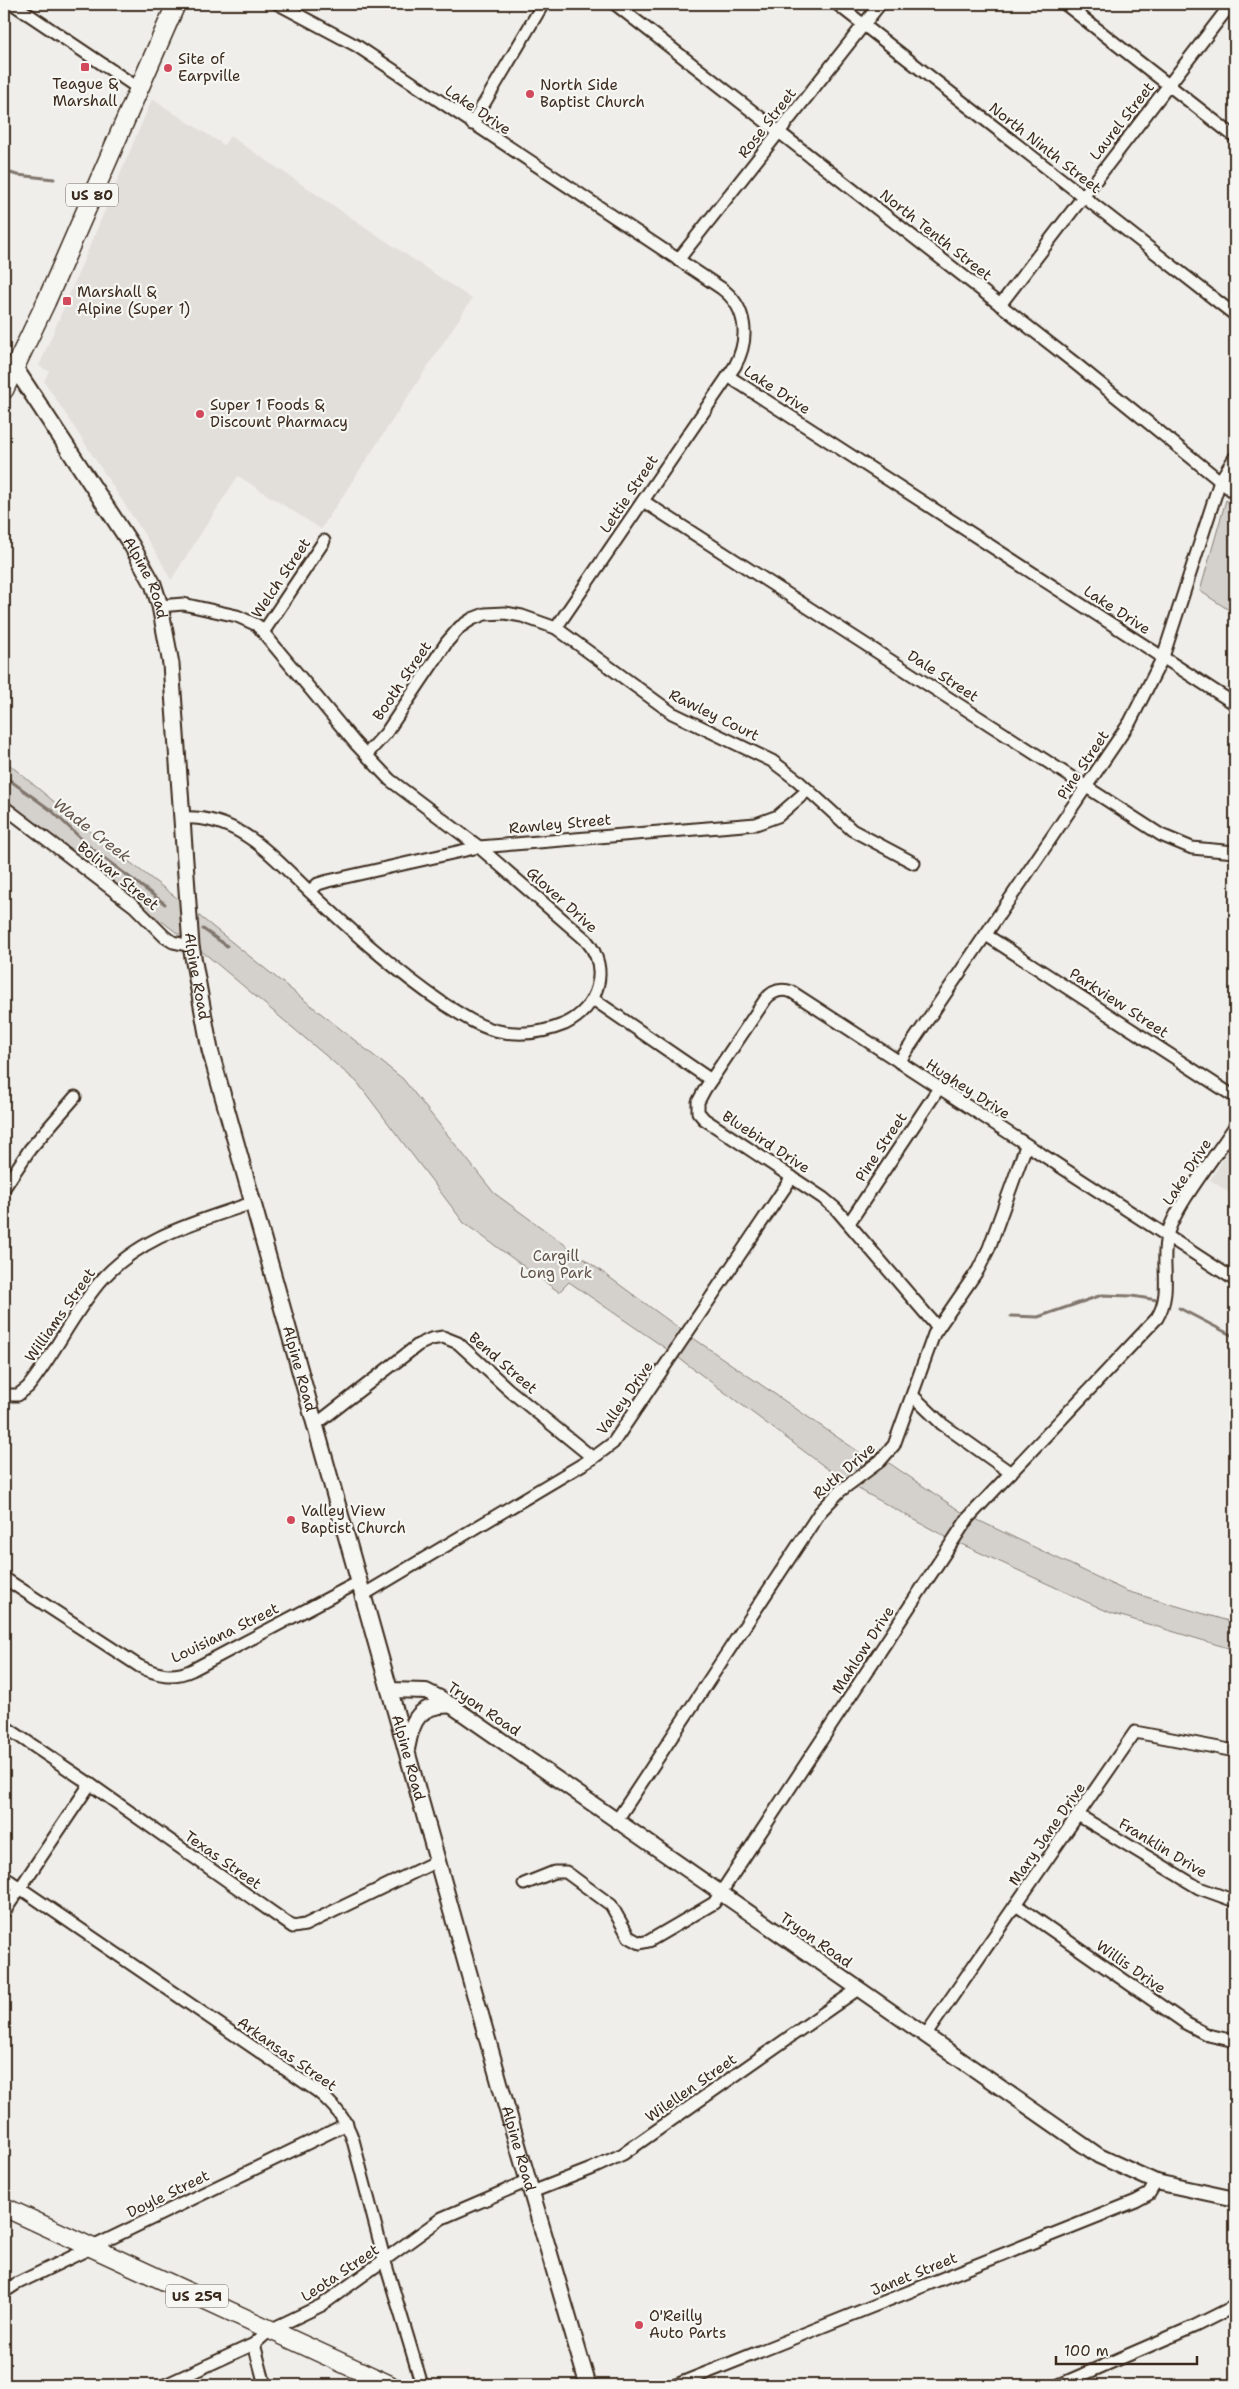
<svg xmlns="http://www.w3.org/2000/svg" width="1239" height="2389" viewBox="0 0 1239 2389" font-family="'Shantell Sans',sans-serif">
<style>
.built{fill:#e2dfdb}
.green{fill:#d4d1cc;stroke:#887e75}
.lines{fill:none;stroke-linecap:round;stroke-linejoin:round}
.stream{stroke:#81766d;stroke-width:3}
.minor-casing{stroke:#3b2a1e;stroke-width:15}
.tertiary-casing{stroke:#3b2a1e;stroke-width:18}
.secondary-casing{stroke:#3b2a1e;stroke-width:19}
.primary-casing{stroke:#3b2a1e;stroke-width:21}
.minor{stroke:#f6f6f2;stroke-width:11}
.tertiary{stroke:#f6f6f2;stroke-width:14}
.secondary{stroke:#f6f6f2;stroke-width:15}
.primary{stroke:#f6f6f2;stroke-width:18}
.poi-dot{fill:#d1495b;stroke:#f6f6f2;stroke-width:2}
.labels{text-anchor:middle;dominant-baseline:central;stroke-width:4.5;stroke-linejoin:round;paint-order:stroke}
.shield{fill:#f6f6f2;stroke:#73675e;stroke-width:1}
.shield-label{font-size:14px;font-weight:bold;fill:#3b2a1e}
.poi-label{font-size:15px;fill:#3b2a1e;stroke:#f6f6f2;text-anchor:start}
.street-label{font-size:15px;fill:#3b2a1e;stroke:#f6f6f2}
.park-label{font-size:15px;fill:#61544a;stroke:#f6f6f2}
.water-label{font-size:16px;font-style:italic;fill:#64564c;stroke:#f6f6f2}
</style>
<rect width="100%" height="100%" fill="#efeeea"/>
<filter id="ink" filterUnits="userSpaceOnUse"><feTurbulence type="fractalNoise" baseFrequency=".02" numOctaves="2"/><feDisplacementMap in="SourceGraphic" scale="10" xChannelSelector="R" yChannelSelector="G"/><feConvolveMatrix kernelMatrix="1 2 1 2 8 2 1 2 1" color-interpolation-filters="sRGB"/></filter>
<g filter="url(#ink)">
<g class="built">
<path d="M152 99 224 145 230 136 472 299 321 529 238 476 171 580 157 554 44 381 49 371 39 366Z"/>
<path d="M1235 1140V1196L1210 1180Z"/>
</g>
<g class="green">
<path d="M1226 500 1235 507V614L1200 591Z"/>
<path d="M4 760 94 835 173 895 403 1079 494 1193 683 1331 869 1459 889 1463 963 1513 1126 1591 1235 1623V1650L1111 1613 946 1537 844 1481 668 1350 569 1282 559 1292 464 1223 357 1082 209 957 4 802Z"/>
</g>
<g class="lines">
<g class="stream">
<path d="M4 171 17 175 54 179"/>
<path d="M4 776 52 811 92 849 165 904"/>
<path d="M203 929 227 946"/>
<path d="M1179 1308 1235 1337"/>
<path d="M1011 1316 1038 1317 1102 1295 1132 1296 1157 1300"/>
</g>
<g class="minor-casing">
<g id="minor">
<path d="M13 4 138 88"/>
<path d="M278 4 357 46 721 288C747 307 750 338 735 366L556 628"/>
<path d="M615 4 1076 364 1235 493"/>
<path d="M837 4 1235 315"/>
<path d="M1065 4 1235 137"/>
<path d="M472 124 543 4"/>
<path d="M678 260 880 4"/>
<path d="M1000 305 1231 4"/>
<path d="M728 376 1235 704"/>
<path d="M643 501 1161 835 1192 848 1235 852"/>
<path d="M160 606 183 604 237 616 257 625 355 743 390 780 479 847 586 940C611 969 598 1008 565 1024 543 1033 518 1036 494 1030 476 1025 460 1014 444 1004 395 971 351 930 308 890 270 854 238 815 182 818"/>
<path d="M264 631 324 541"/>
<path d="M366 755 386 733 447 642 460 627 472 619 485 614 505 613 522 616 556 628 672 713 772 761 797 780 852 830 914 863"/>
<path d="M4 807 134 906 165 937 173 942 191 946"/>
<path d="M310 891 318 884 328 881 479 847 756 824 778 816 808 790"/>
<path d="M986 935 1235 1097"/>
<path d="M593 999 711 1080"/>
<path d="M899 1062 1130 722 1163 657 1220 481 1235 457"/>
<path d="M4 1188 30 1149 75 1097"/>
<path d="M849 1223 939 1088"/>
<path d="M938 1328 836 1209 823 1198 704 1119 698 1112V1102L705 1089 765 1000C772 991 781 988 792 992L1235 1280"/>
<path d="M4 1395H18L28 1387C54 1355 72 1315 99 1283 139 1236 197 1222 252 1203"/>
<path d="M913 1396 942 1424 1011 1473"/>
<path d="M315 1425 418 1345 431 1339 443 1337 458 1343 508 1389 593 1458"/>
<path d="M4 1578 139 1666C157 1675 173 1679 192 1670L359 1582"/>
<path d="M363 1595 593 1458 613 1443 792 1177"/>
<path d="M4 1726 90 1784 293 1927 305 1925 437 1861"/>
<path d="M1078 1815 1199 1888 1235 1901"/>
<path d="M617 1820 820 1512 840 1491 880 1461 894 1445 934 1334 978 1270 989 1248 1026 1146"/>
<path d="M4 1877 317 2091C334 2105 346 2119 353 2140L385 2262 422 2385"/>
<path d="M524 1884 554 1872H566L611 1905 629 1937 640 1943 649 1941 714 1903 968 1518 1157 1318C1173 1292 1160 1263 1167 1236 1174 1207 1218 1153 1235 1126"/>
<path d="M1016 1905 1187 2024 1208 2035 1235 2041"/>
<path d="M4 1912 90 1784"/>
<path d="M925 2036 1135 1732 1235 1751"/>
<path d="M532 2192 591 2169 623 2154 858 1989"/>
<path d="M4 2292 16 2284 347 2124"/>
<path d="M254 2344 265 2385"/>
<path d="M165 2385 254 2344 270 2330 322 2305 442 2218 528 2181"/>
<path d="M676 2385 1136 2201 1149 2194 1156 2182"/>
<path d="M1059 2385 1195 2326 1235 2306"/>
</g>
</g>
<g class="tertiary-casing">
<path id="tertiary" d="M389 1690 426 1691 442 1699 1099 2156 1156 2182 1235 2199"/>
</g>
<g class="secondary-casing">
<g id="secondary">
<path id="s1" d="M15 368 132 546 153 584 160 606 171 664 191 946 210 1050 505 2102 588 2385"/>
<path d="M407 1747C412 1719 420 1704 451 1705"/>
</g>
</g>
<g class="primary-casing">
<g id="primary">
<path d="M4 390 46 302 176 4"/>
<path d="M4 2207 390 2385"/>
</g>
</g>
<use href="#minor" class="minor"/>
<use href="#tertiary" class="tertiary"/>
<use href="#secondary" class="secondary"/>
<use href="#primary" class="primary"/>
</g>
</g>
<g class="poi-dot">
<rect x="80" y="62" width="10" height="10" rx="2.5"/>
<circle cx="168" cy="68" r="5"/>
<circle cx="530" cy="94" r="5"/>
<rect x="62" y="296" width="10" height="10" rx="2.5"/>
<circle cx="200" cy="414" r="5"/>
<circle cx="291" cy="1520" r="5"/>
<circle cx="639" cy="2325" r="5"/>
</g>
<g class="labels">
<g class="shield">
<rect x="66" y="183.5" width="52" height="23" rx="4"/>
<rect x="166" y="2284.5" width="62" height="23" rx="4"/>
</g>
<g class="shield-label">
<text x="92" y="195">US 80</text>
<text x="197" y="2296">US 259</text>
</g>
<g class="poi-label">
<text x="178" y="59">Site of<tspan x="178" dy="17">Earpville</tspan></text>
<text x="85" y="84" text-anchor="middle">Teague &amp;<tspan x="85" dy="17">Marshall</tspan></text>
<text x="540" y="85">North Side<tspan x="540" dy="17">Baptist Church</tspan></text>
<text x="77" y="292">Marshall &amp;<tspan x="77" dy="17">Alpine (Super 1)</tspan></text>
<text x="210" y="405">Super 1 Foods &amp;<tspan x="210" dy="17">Discount Pharmacy</tspan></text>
<text x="301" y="1511">Valley View<tspan x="301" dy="17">Baptist Church</tspan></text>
<text x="649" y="2316">O'Reilly<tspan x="649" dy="17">Auto Parts</tspan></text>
</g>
<g class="street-label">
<text transform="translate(478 110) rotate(34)">Lake Drive</text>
<text transform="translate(1122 121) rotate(-52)">Laurel Street</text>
<text transform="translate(767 123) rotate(-52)">Rose Street</text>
<text transform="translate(1045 148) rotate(38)">North Ninth Street</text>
<text transform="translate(936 235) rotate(38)">North Tenth Street</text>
<text transform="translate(777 390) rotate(33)">Lake Drive</text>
<text transform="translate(629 494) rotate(-56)">Lettie Street</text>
<text stroke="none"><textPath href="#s1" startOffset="248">Alpine Road</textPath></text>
<text transform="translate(281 578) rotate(-56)">Welch Street</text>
<text transform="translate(1117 610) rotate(33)">Lake Drive</text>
<text transform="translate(943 676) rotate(33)">Dale Street</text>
<text transform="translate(402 681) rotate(-56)">Booth Street</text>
<text transform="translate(714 715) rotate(26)">Rawley Court</text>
<text transform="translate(1083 765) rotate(-56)">Pine Street</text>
<text transform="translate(560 824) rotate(-5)">Rawley Street</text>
<text transform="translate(118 876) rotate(39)">Bolivar Street</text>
<text transform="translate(562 900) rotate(42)">Glover Drive</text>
<text stroke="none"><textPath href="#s1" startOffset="652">Alpine Road</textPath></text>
<text transform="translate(1119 1003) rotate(33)">Parkview Street</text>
<text transform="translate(968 1089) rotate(33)">Hughey Drive</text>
<text transform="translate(766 1142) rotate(33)">Bluebird Drive</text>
<text transform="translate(881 1147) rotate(-56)">Pine Street</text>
<text transform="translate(1187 1172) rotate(-57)">Lake Drive</text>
<text transform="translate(60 1315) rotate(-55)">Williams Street</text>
<text transform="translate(503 1363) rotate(41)">Bend Street</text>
<text stroke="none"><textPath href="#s1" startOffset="1058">Alpine Road</textPath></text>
<text transform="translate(625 1398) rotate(-55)">Valley Drive</text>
<text transform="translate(844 1471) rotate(-41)">Ruth Drive</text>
<text transform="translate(225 1633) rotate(-26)">Louisiana Street</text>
<text transform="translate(863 1650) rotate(-57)">Mahlow Drive</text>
<text transform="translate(484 1709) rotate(34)">Tryon Road</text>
<text stroke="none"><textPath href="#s1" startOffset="1462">Alpine Road</textPath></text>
<text transform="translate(1047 1834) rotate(-55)">Mary Jane Drive</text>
<text transform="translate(1163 1848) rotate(31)">Franklin Drive</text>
<text transform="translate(223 1860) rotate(35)">Texas Street</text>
<text transform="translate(816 1940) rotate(35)">Tryon Road</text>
<text transform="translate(1131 1967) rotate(35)">Willis Drive</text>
<text transform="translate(287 2054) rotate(35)">Arkansas Street</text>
<text transform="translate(691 2088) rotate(-35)">Wilellen Street</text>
<text stroke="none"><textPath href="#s1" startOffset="1868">Alpine Road</textPath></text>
<text transform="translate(168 2194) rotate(-26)">Doyle Street</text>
<text transform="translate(340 2273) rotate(-34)">Leota Street</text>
<text transform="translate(914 2274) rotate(-22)">Janet Street</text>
</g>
<g class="park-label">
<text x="556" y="1256">Cargill<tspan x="556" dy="17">Long Park</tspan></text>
</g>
<g class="water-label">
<text transform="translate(92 830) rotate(38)">Wade Creek</text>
</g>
</g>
<rect width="1239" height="2389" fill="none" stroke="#f6f6f2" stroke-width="20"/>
<rect x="10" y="10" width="1219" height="2369" fill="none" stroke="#3b2a1e" stroke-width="2" filter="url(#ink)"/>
<path d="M1056 2356v8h141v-8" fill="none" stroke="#3b2a1e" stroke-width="2.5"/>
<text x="1064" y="2356" font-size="15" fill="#3b2a1e" stroke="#f6f6f2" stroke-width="4" paint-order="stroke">100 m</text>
</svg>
